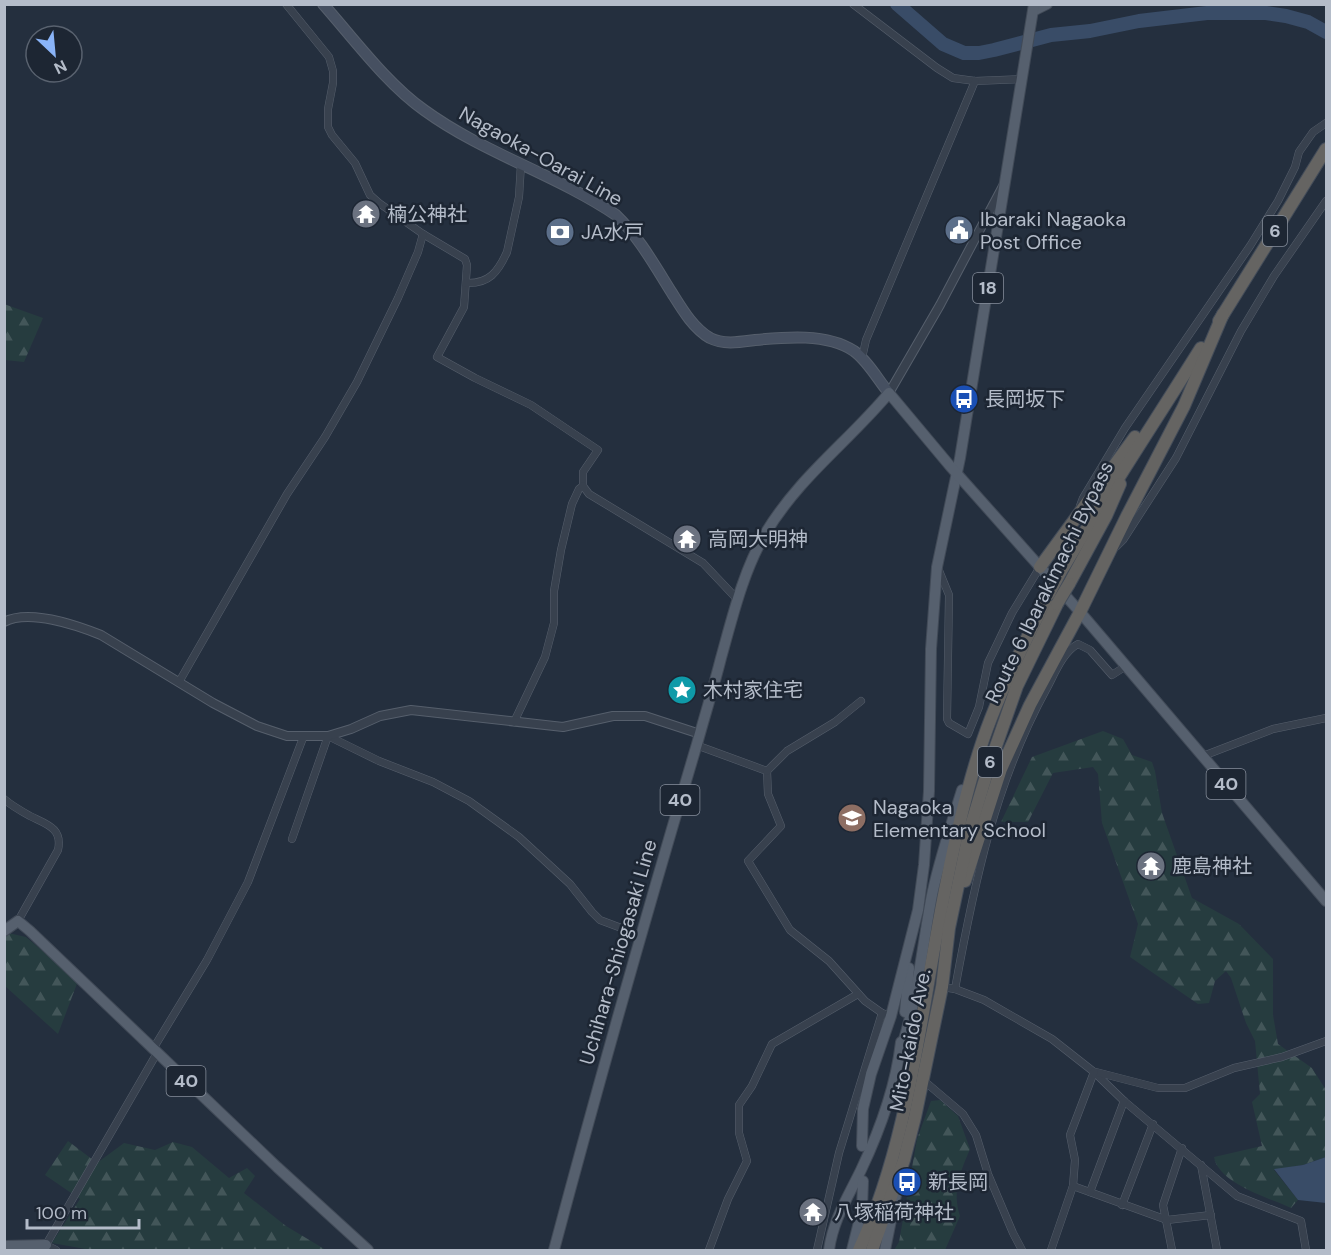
<svg xmlns="http://www.w3.org/2000/svg" width="1331" height="1255" viewBox="0 0 1331 1255" font-family="'DM Sans','Noto Sans JP',sans-serif">
<style>
.forest{fill:url(#forest-firs)}
.water{fill:#394c67}
.lines{fill:none;stroke-linecap:round;stroke-linejoin:round}
.river{stroke:#394c67;stroke-width:14}
.minor-casing{stroke:#565f6c;stroke-width:8}
.tertiary-casing{stroke:#565f6c;stroke-width:10}
.secondary-casing{stroke:#565f6c;stroke-width:12}
.primary-casing{stroke:#414a57;stroke-width:12}
.trunk-casing{stroke:#434c59;stroke-width:14}
.minor{stroke:#38414e;stroke-width:7}
.tertiary{stroke:#38414e;stroke-width:8}
.secondary{stroke:#465061;stroke-width:10}
.primary{stroke:#56606e;stroke-width:10}
.trunk{stroke:#656462;stroke-width:12}
.trunk-bridge-casing{stroke:#434c59;stroke-width:14;stroke-linecap:butt}
.trunk-bridge{stroke:#656462;stroke-width:12}
.labels{text-anchor:middle;dominant-baseline:central;stroke-width:5;stroke-linejoin:round;paint-order:stroke}
.shield{fill:#1d2633;stroke:#878f9c;stroke-width:1.5}
.shield-label{font-size:18px;font-weight:bold;fill:#b4bcc9}
.street-label{font-size:20px;fill:#b4bcc9;stroke:#1d2633}
.poi-label{font-size:20px;fill:#b4bcc9;stroke:#1d2633;text-anchor:start}
</style>
<defs>
<pattern id="forest-firs" width="22" height="20" patternUnits="userSpaceOnUse" patternTransform="scale(1.5)"><rect width="22" height="20" fill="#263c3f"/><path d="M5 1l3.5 6h-7zM16 11l3.5 6h-7z" fill="#435659"/></pattern>
</defs>
<rect width="100%" height="100%" fill="#242f3e"/>
<g class="forest">
<path d="M4 304 43 318 24 362 5 360Z"/>
<path d="M1103 731 1123 739 1132 755 1152 762 1155 771 1162 813 1192 898 1239 924 1273 959V1015L1278 1044 1312 1068 1326 1090V1157L1303 1165 1274 1170 1298 1200 1291 1208C1269 1198 1218 1183 1214 1157L1262 1146 1252 1102 1260 1094 1255 1041 1246 1023 1231 978 1226 971 1215 981 1209 1003 1198 1004 1130 957 1138 924 1102 823 1098 774 1093 767 1053 773 1028 822H1001L1032 757Z"/>
<path d="M4 932 26 937 78 981 58 1034 5 986Z"/>
<path d="M940 1100 958 1116 970 1149C960 1173 952 1190 960 1216L945 1250H894L899 1242 917 1139 931 1101Z"/>
<path d="M68 1141 97 1163 124 1143 155 1150 173 1142 192 1147 229 1178 247 1168 255 1176 244 1193 286 1226 326 1250H91L52 1243 80 1199 45 1175Z"/>
</g>
<path class="water" d="M1326 1157V1203L1298 1200 1274 1169 1303 1165Z"/>
<g class="lines">
<path class="river" d="M897 4 943 44 964 53H979L994 50 1051 35 1090 31 1139 21 1207 13H1266L1286 16 1308 22 1326 32"/>
<g class="minor-casing">
<g id="minor">
<path d="M286 4 329 57 333 71V83L328 109V127L332 135 355 163 370 195 379 203 423 234 465 259 467 265 464 307 437 357 475 378 531 405 598 450 583 472V486L579 489 572 504 561 550 554 591V623L545 657 514 722"/>
<path d="M853 4 937 68 953 78 975 81 1021 79"/>
<path d="M466 283C489 284 498 272 507 252L519 197 521 164"/>
<path d="M862 358 866 340 975 81"/>
<path d="M583 486 589 494 703 563 737 599"/>
<path d="M1080 506 1083 498 1125 428 1250 246 1278 201 1295 167 1299 152 1313 132 1326 123"/>
<path d="M1116 547 1123 540 1176 458 1241 331 1274 276 1326 201"/>
<path d="M938 568 949 595 947 719 949 723 968 734 979 707 988 663 1012 613 1040 567"/>
<path d="M179 682 287 494 325 437 357 382 398 298 418 252 423 234"/>
<path d="M696 745 767 771 768 794 781 826 748 861 790 930 829 961 865 1001 882 1013 891 1016"/>
<path d="M1203 756 1273 729 1326 718"/>
<path d="M767 771 787 751 835 722 861 701"/>
<path d="M4 799C12 806 21 811 30 816 46 824 63 828 58 850L18 921"/>
<path d="M292 839 328 736 379 761 433 782 469 801 519 837 570 884 592 912 600 920 640 935"/>
<path d="M942 987 955 989 984 1000 1052 1039 1094 1072 1124 1101 1237 1196 1301 1221 1306 1250"/>
<path d="M955 989C974 884 995 782 1047 688 1055 673 1063 652 1078 644L1090 650 1112 675 1126 666"/>
<path d="M153 1049 207 960 248 882 303 738"/>
<path d="M1096 1072 1158 1088H1185L1234 1068 1282 1057 1326 1041"/>
<path d="M923 1080 963 1114 976 1135 988 1174 1013 1233 1022 1250"/>
<path d="M1201 1165 1217 1250"/>
<path d="M1073 1186 1167 1220 1211 1215"/>
<path d="M1090 1192 1124 1101"/>
<path d="M1122 1205 1153 1124"/>
<path d="M46 1245 56 1250"/>
<path d="M43 1250 157 1053"/>
<path d="M709 1250 728 1199 747 1161 739 1133V1105L752 1086 772 1044 858 994"/>
<path d="M817 1250 839 1153 882 1013"/>
<path d="M1051 1250 1073 1186 1075 1160 1070 1135 1094 1072"/>
<path d="M1172 1250 1163 1205 1182 1148"/>
</g>
</g>
<g class="tertiary-casing">
<g id="tertiary">
<path d="M889 393 940 305 1003 186"/>
<path d="M4 622C29 609 76 625 101 635L213 703 257 726 287 736H328L351 729 380 716 411 710 563 727 613 716H645L700 734"/>
</g>
</g>
<g class="secondary-casing">
<path id="secondary" d="M323 4C354 39 387 84 424 110 483 153 555 174 616 215 639 237 655 266 672 293 682 309 693 328 710 338 724 345 740 342 755 340 785 337 827 333 854 351 868 361 878 380 889 393"/>
</g>
<g class="primary-casing">
<g id="primary">
<path d="M1033 11 1047 4"/>
<path d="M4 931 18 921 30 931 277 1167 368 1250"/>
<path d="M905 1012 909 968"/>
<path d="M901 1049C917 1001 922 949 931 900 938 863 951 826 962 790"/>
<path d="M862 1146 863 1109 871 1074 891 1016 918 910 924 865 929 791 931 649 937 567 960 458 1034 4"/>
<path d="M4 1246 46 1245"/>
<path d="M554 1250C599 1081 647 912 697 744 705 715 714 686 721 658 733 615 743 572 765 534 799 477 848 442 889 393L950 466 1080 612 1326 901"/>
<path d="M829 1250C833 1220 848 1197 861 1170 880 1130 896 1085 901 1042"/>
<path d="M852 1250 862 1210 863 1181"/>
<path d="M885 1250 896 1195"/>
</g>
</g>
<g class="trunk-casing">
<g id="trunk">
<path d="M1219 321 1326 149"/>
<path d="M1040 567 1135 437"/>
<path d="M1060 573C1105 497 1154 423 1201 348"/>
<path d="M1069 584 1106 516 1120 484"/>
<path d="M965 881 1001 769 1030 705 1080 612 1127 516 1184 406 1223 314"/>
<path d="M859 1250C912 1134 921 1004 947 880 958 826 971 769 991 718 1008 675 1028 635 1049 594"/>
<path d="M872 1250 904 1160 915 1117 942 987 949 928 970 829 989 766 1017 686 1057 604"/>
</g>
</g>
<use href="#minor" class="minor"/>
<use href="#tertiary" class="tertiary"/>
<use href="#secondary" class="secondary"/>
<use href="#primary" class="primary"/>
<use href="#trunk" class="trunk"/>
<g class="trunk-bridge-casing">
<g id="trunk-bridge">
<path d="M1049 594 1060 573"/>
<path d="M1057 604 1069 584"/>
</g>
</g>
<use href="#trunk-bridge" class="trunk-bridge"/>
</g>
<defs>
<g id="temple-disc" transform="scale(1.5)"><circle r="9.5" fill="#6b7280" stroke="#1d2633"/><path d="M0-6L5-2H3V0L6.5 2.5H4V6H1.5V3h-3V6H-4V2.5H-6.5L-3 0V-2H-5Z" fill="#fff"/></g>
<g id="civic-disc" transform="scale(1.5)"><circle r="9.5" fill="#5c6f8a" stroke="#1d2633"/><path d="M-.6-6.5H3V-4.5H.6V-3L4-1V1h2V6H-6V1h2V-1L-.6-3ZM-1.2 2.5V6h2.4V2.5Z" fill="#fff"/></g>
<g id="bank-disc" transform="scale(1.5)"><circle r="9.5" fill="#5c6f8a" stroke="#1d2633"/><path d="M-6-4H6V4H-6ZM0-2.3a2.3 2.3 0 1 0 0 4.6a2.3 2.3 0 1 0 0-4.6Z" fill="#fff"/></g>
<g id="bus-disc" transform="scale(1.5)"><circle r="9.5" fill="#1a4fb4" stroke="#1d2633"/><path d="M-5-6H5V4H4V6H2V4H-2V6H-4V4H-5ZM-3.5-4V0h7V-4ZM-3.5 1.2v1.5H-2V1.2ZM2 1.2v1.5H3.5V1.2Z" fill="#fff"/></g>
<g id="sight-disc" transform="scale(1.5)"><circle r="9.5" fill="#0f9aa8" stroke="#1d2633"/><path d="M0-6L1.8-2.2L6-1.7L2.9 1.2L3.7 5.4L0 3.3L-3.7 5.4L-2.9 1.2L-6-1.7L-1.8-2.2Z" fill="#fff"/></g>
<g id="school-disc" transform="scale(1.5)"><circle r="9.5" fill="#8d6e63" stroke="#1d2633"/><path d="M0-5L7-2L0 1L-7-2ZM-4 1L0 2.5L4 1V4Q0 6-4 4Z" fill="#fff"/></g>
</defs>
<g fill-rule="evenodd">
<use href="#temple-disc" x="366" y="214"/>
<use href="#civic-disc" x="959" y="230"/>
<use href="#bank-disc" x="560" y="232"/>
<use href="#bus-disc" x="964" y="399"/>
<use href="#temple-disc" x="687" y="539"/>
<use href="#sight-disc" x="682" y="690"/>
<use href="#school-disc" x="852" y="818"/>
<use href="#temple-disc" x="1151" y="866"/>
<use href="#bus-disc" x="907" y="1182"/>
<use href="#temple-disc" x="813" y="1212"/>
</g>
<g class="labels">
<g class="shield">
<rect x="1263" y="216" width="24" height="30" rx="4.5"/>
<rect x="973" y="273" width="30" height="30" rx="4.5"/>
<rect x="978" y="747" width="24" height="30" rx="4.5"/>
<rect x="1206.5" y="769" width="39" height="30" rx="4.5"/>
<rect x="660.5" y="785" width="39" height="30" rx="4.5"/>
<rect x="166.5" y="1066" width="39" height="30" rx="4.5"/>
</g>
<g class="shield-label">
<text x="1275" y="231">6</text>
<text x="988" y="288">18</text>
<text x="990" y="762">6</text>
<text x="1226" y="784">40</text>
<text x="680" y="800">40</text>
<text x="186" y="1081">40</text>
</g>
<g class="street-label">
<text transform="translate(541 156) rotate(29)">Nagaoka-Oarai Line</text>
<text transform="translate(1049 582) rotate(-64)">Route 6 Ibarakimachi Bypass</text>
<text transform="translate(618 952) rotate(-74)">Uchihara-Shiogasaki Line</text>
<text transform="translate(910 1040) rotate(-79)">Mito-kaido Ave.</text>
</g>
<g class="poi-label">
<text x="387" y="214">楠公神社</text>
<text x="980" y="219">Ibaraki Nagaoka<tspan x="980" dy="23">Post Office</tspan></text>
<text x="581" y="232">JA水戸</text>
<text x="985" y="399">長岡坂下</text>
<text x="708" y="539">高岡大明神</text>
<text x="703" y="690">木村家住宅</text>
<text x="873" y="807">Nagaoka<tspan x="873" dy="23">Elementary School</tspan></text>
<text x="1172" y="866">鹿島神社</text>
<text x="928" y="1182">新長岡</text>
<text x="834" y="1212">八塚稲荷神社</text>
</g>
</g>
<rect width="1331" height="1255" fill="none" stroke="#b4bcc9" stroke-width="12"/>
<g transform="translate(54 54) rotate(154)"><circle r="28" fill="#1d2633" stroke="#59626f" stroke-width="1.5"/>
<path d="M0-4.5L10 22L0 15L-10 22Z" fill="#8ab4f8"/>
<text y="-9" font-size="16" font-weight="bold" text-anchor="middle" fill="#b4bcc9">N</text>
</g>
<path d="M27 1219v9h112v-9" fill="none" stroke="#b4bcc9" stroke-width="3"/>
<text x="36" y="1219" font-size="18" fill="#b4bcc9" stroke="#1d2633" stroke-width="4.5" paint-order="stroke">100 m</text>
</svg>
